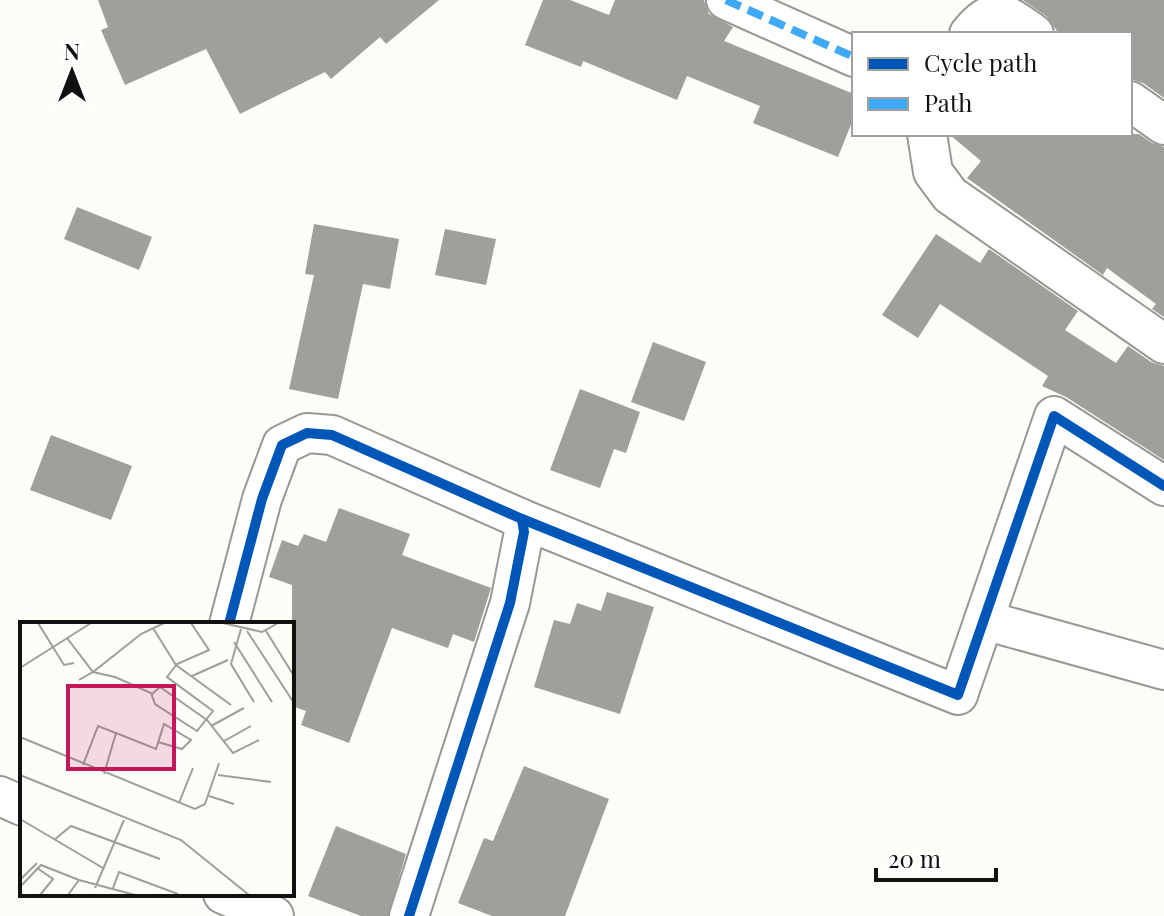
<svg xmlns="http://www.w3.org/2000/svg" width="1164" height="916" viewBox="0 0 1164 916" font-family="'Playfair Display',serif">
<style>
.building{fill:#a19f9c}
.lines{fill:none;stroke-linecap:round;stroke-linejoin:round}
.street-casing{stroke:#979795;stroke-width:42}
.street{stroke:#fffffe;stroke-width:38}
.quiet{stroke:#3fa9f5;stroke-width:8;stroke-dasharray:16 8;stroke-linecap:butt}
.cycleway-casing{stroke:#fff;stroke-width:15}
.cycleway{stroke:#0057b8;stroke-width:10}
.inset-road{fill:none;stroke:#9f9e9b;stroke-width:2}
.view{fill:#c2185b;fill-opacity:0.15;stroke:#c2185b;stroke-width:4}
.inset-edge{fill:none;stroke:#111;stroke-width:4}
</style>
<rect width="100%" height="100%" fill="#fdfcf7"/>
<g class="building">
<path d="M98 0H439L386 44 380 37 331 79 325 72 240 114 206 49 125 85 101 30 108 27Z"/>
<path d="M543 0H570L609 15 615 0H704L709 14 733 27 724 41 854 94V117L838 157 753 123 760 106 687 76 677 100 583 61 581 67 525 45Z"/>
<path d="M1023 0H1164V98L1143 83 1130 79V34H1059L1047 17Z"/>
<path d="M949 134H1139L1152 143 1164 147V317L1152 309 1156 304 1107 268 1103 275 967 178 981 161Z"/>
<path d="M77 207 152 237 139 270 64 239Z"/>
<path d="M314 224 399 239 390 289 363 284 338 399 289 389 314 275 305 274Z"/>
<path d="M445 229 496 239 486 285 435 275Z"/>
<path d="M936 234 980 263 989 249 1078 311 1065 330 1116 363 1128 346 1151 362 1164 366V460L1066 397 1042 386 1048 376 940 304 918 338 882 315Z"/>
<path d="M653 342 706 362 684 421 631 402Z"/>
<path d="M580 389 640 412 626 453 614 449 600 488 550 470Z"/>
<path d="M51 435 132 466 111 520 30 490Z"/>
<path d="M339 508 410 534 402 555 491 588 474 642 453 634 448 648 392 628 349 743 301 725 306 711 292 706V585L269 577 282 540 298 546 304 534 326 542Z"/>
<path d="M607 592 654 607 620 714 534 687 554 620 570 624 577 603 601 611Z"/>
<path d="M524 766 609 799 565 916H492L458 903 484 838 493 841Z"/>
<path d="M336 826 406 854 388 916H361L308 896Z"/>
</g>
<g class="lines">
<g class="street-casing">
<g id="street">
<path d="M726 0 854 57"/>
<path d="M969 34C995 2 1006 14 1034 34"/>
<path d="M1130 101 1164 125"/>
<path d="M927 134 933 172 950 195 1164 344"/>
<path d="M522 519 958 695 1054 416 1164 486"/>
<path d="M984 620 1164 670"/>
<path d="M229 624 262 499 282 445 307 433 332 435 522 519 524 532 510 603 409 916"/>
<path d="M0 796 22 806"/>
<path d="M223 894 274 916"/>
</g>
</g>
<use href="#street" class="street"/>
<path class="quiet" d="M726 0 854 57"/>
<g class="cycleway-casing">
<g id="cycleway">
<path d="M522 519 958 695 1054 416 1164 486"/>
<path d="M229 624 262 499 282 445 307 433 332 435 522 519 524 532 510 603 409 916"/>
</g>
</g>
<use href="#cycleway" class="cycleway"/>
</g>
<g transform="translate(20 622)">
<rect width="274" height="274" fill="#fdfcf7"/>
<path class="inset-road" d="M18 1 44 43 54 41M203 1 242 10 258 1M133 6 156 43 211 83M221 7 211 42 234 80M227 9 274 81M246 9 274 54M47 16 73 50 121 12 144 1M214 20 252 80M0 46 71 1M172 54 208 38M59 58 73 50 95 55 131 71 135 82 177 109 193 89 147 55 157 42 189 28 171 1M132 72 140 65 187 98 213 131 239 118M191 104 224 86M96 111 136 127 144 102 171 118 162 127 138 120M0 115 175 187 185 182 199 141M204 119 231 104M63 143 78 104 96 111 84 152M0 153 161 218 229 273M198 153 251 160M189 174 214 182M159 181 173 146M0 197 83 246M34 218 51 204 140 237M17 246 33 257 20 273M0 258 17 241M59 258 115 273M0 265 21 243 59 258 48 273M75 266 104 198M93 266 99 250 158 272"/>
<path class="view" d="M48 64H154V147H48Z"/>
<rect width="274" height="274" class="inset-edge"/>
</g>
<rect x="852" y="32" width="280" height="104" fill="#ffffff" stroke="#a0a0a0" stroke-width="2"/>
<rect x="868" y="58" width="40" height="12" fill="#0057b8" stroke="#a0a0a0" stroke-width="2"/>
<text x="924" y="72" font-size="24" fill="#111111">Cycle path</text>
<rect x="868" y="98" width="40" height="12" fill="#3fa9f5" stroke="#a0a0a0" stroke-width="2"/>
<text x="924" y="112" font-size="24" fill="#111111">Path</text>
<g transform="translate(72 72)" stroke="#ffffff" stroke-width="6" paint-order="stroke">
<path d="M0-6L14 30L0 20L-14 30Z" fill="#111111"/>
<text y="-12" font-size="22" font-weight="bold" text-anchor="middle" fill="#111111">N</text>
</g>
<path d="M876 868v12h120v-12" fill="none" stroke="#111111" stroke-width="4"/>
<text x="888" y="868" font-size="24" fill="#111111" stroke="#ffffff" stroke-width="6" paint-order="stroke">20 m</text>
</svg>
